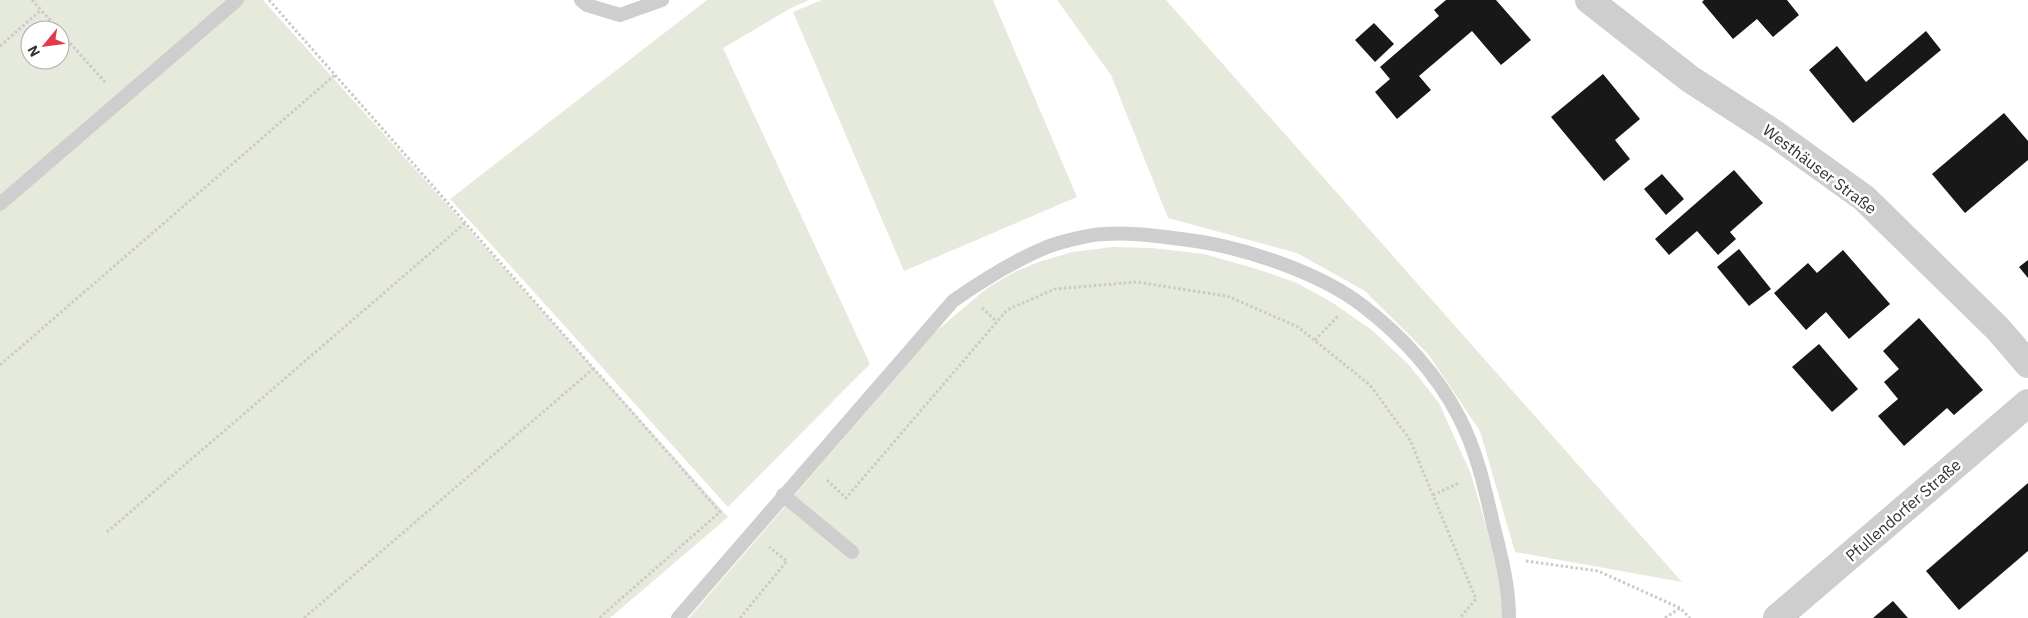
<svg xmlns="http://www.w3.org/2000/svg" width="2028" height="618" viewBox="0 0 2028 618" font-family="'IBM Plex Sans',sans-serif">
<style>
.green{fill:#e5eadd;fill-rule:evenodd}
.building{fill:#181818}
.lines{fill:none;stroke-linecap:round;stroke-linejoin:round}
.path{stroke:#cbcbcb;stroke-width:3;stroke-dasharray:2.5 2.5;stroke-linecap:butt}
.lane{stroke:#cecece;stroke-width:14}
.street{stroke:#cecece;stroke-width:28}
.labels{text-anchor:middle;dominant-baseline:central;stroke-width:5;stroke-linejoin:round;paint-order:stroke}
.street-label{font-size:16px;fill:#313131;stroke:#fff}
</style>
<rect width="100%" height="100%" fill="#fff"/>
<g class="green">
<path d="M0 0H263L728 517 610 618H0ZM30 30H60V60H30Z"/>
<path d="M707 0H809L791 8 723 48 870 364 728 507 450 199Z"/>
<path d="M822 0H993L1077 197 904 271 793 12Z"/>
<path d="M1057 0H1166L1682 582 1515 552 1480 431 1428 354 1365 291 1297 253 1168 218 1111 75Z"/>
<path d="M1113 247 1152 248 1204 254 1260 270 1297 283 1333 303 1373 331 1409 365 1439 403 1471 474 1492 547 1502 595 1503 618H689L934 333 986 289 1014 272 1039 262 1072 252Z"/>
</g>
<g class="building">
<path d="M1446 0H1496L1531 40 1501 65 1472 31 1419 76 1431 90 1397 119 1375 92 1390 79 1380 67 1439 16 1434 10Z"/>
<path d="M1704 0H1787L1799 15 1773 37 1757 19 1733 39 1702 2Z"/>
<path d="M1374 23 1394 44 1375 62 1355 40Z"/>
<path d="M1926 31 1941 50 1853 123 1809 70 1837 46 1866 82Z"/>
<path d="M1603 74 1640 119 1615 140 1630 159 1604 181 1551 117Z"/>
<path d="M2004 113 2028 141V160L1965 213 1932 174Z"/>
<path d="M1734 170 1763 203 1730 232 1736 239 1718 255 1697 231 1669 255 1655 239Z"/>
<path d="M1662 174 1684 199 1666 215 1644 189Z"/>
<path d="M1739 249 1771 289 1749 306 1717 267Z"/>
<path d="M1843 250 1890 304 1849 339 1826 312 1806 330 1774 293 1808 263 1817 273Z"/>
<path d="M2028 260V278L2019 267Z"/>
<path d="M1919 318 1983 390 1954 415 1947 408 1904 446 1878 416 1898 399 1884 382 1899 369 1883 351Z"/>
<path d="M1819 344 1858 389 1832 412 1792 367Z"/>
<path d="M2028 483V551L1959 610 1926 571Z"/>
<path d="M1893 601 1908 618H1873Z"/>
</g>
<g class="lines">
<g class="path">
<path d="M32 0 59 30"/>
<path d="M269 0 720 512 599 618"/>
<path d="M60 32 105 82"/>
<path d="M0 46 41 10"/>
<path d="M982 308 997 322"/>
<path d="M1315 340 1338 316"/>
<path d="M0 365 335 75"/>
<path d="M827 480 846 498 1007 310 1055 289 1137 282 1181 289 1227 296 1298 327 1370 385 1410 440 1476 599 1460 618"/>
<path d="M1433 495 1459 483"/>
<path d="M107 532 465 223"/>
<path d="M1526 561 1598 571 1680 608 1690 618"/>
<path d="M304 618 593 369"/>
<path d="M740 618 787 561 769 547"/>
<path d="M1665 618 1680 608"/>
</g>
<g class="lane">
<path d="M581 0 587 5 620 15 662 0"/>
<path d="M0 204 237 0"/>
<path d="M783 495 852 552"/>
<path d="M678 618 953 301C983 280 1013 261 1047 247 1060 242 1091 234 1105 234 1130 232 1156 236 1181 239 1237 245 1318 271 1363 306 1401 335 1437 374 1459 417 1476 449 1485 488 1493 524 1501 555 1509 586 1509 618"/>
</g>
<g class="street">
<path d="M1589 0 1690 79 1775 134 1864 198 1998 329 2028 364"/>
<path d="M1777 618 2028 403"/>
</g>
</g>
<g class="labels">
<g class="street-label">
<text transform="translate(1820 169) rotate(37)">Westhäuser Straße</text>
<text transform="translate(1903 510) rotate(-41)">Pfullendorfer Straße</text>
</g>
</g>
<g transform="translate(45 45) rotate(241)"><circle r="24" fill="#ffffff" stroke="#adadad"/>
<path d="M0-4L9 19L0 12L-9 19Z" fill="#e2394d"/>
<text y="-8" font-size="14" font-weight="bold" text-anchor="middle" fill="#313131">N</text>
</g>
</svg>
